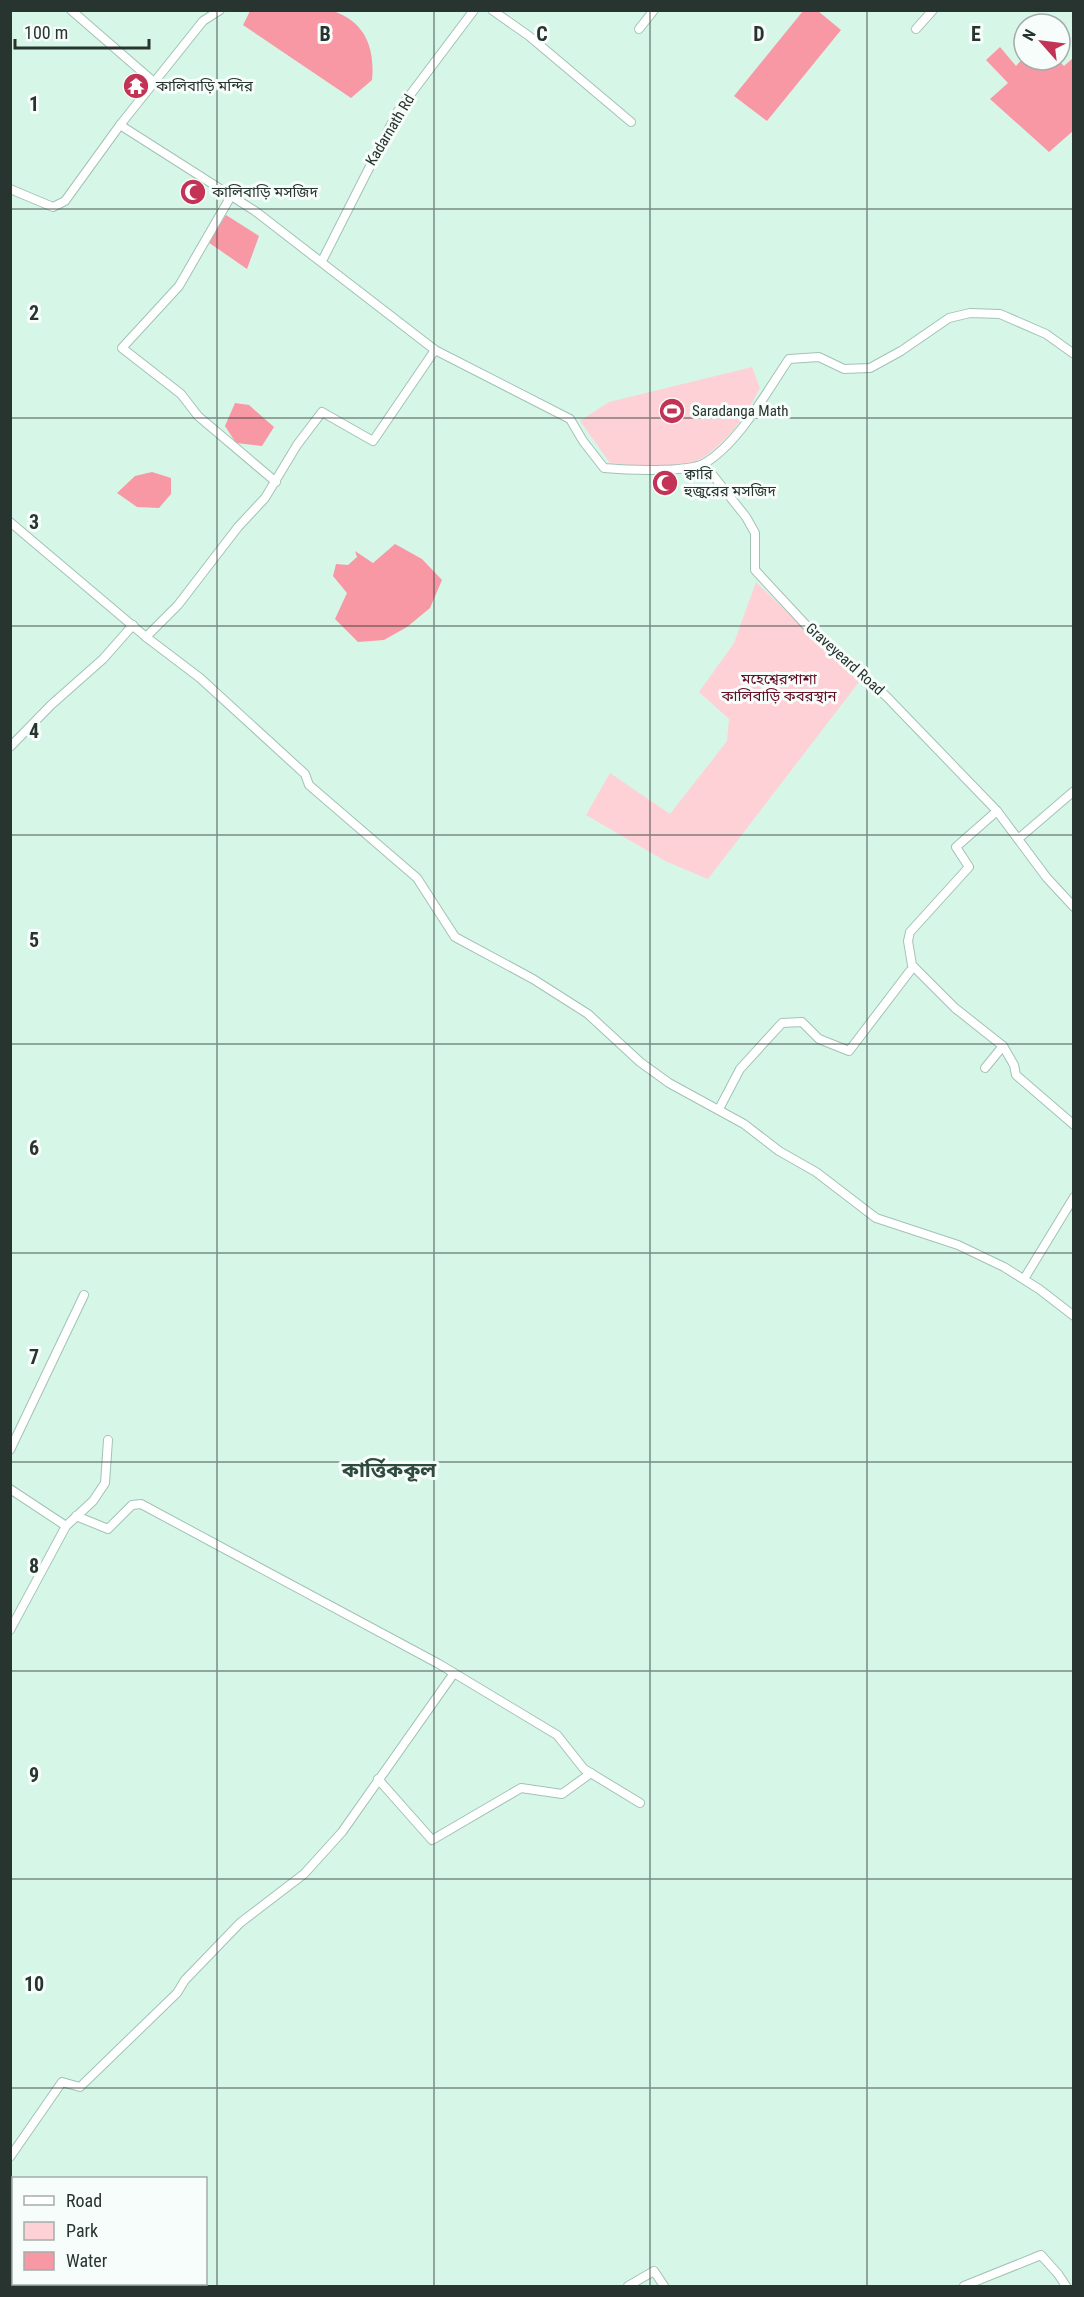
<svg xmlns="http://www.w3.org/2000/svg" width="1084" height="2297" viewBox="0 0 1084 2297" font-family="'Roboto Condensed','Noto Sans Bengali',sans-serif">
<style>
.green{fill:#fed1d6}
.water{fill:#f798a4}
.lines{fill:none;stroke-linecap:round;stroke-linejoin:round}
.street-casing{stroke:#a2c2b4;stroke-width:10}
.street{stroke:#fff;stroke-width:8}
.grid{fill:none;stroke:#28342f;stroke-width:1.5;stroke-opacity:0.55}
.labels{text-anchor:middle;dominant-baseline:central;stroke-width:6;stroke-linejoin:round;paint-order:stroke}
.poi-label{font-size:15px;fill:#28342f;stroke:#f7fdfa;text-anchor:start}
.street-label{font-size:15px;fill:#28342f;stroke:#f7fdfa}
.park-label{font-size:15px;fill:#631026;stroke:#f7fdfa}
.district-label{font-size:21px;font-weight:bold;fill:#2f4b3f;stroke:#f7fdfa}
.grid-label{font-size:20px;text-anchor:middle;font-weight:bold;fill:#28342f;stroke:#f7fdfa;stroke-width:6;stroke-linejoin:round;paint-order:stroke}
</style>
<rect width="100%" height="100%" fill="#d6f7e8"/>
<g class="green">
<path d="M752 367 760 388C745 417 724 448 693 463 672 472 632 465 610 463L580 421 609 402Z"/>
<path d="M756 582 859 682 708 879 665 861 586 815 610 773 670 814 727 741 729 719 699 692 734 643Z"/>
</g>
<g class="water">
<path d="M250 11C266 10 322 7 333 11 366 22 375 49 372 80L351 98 243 25Z"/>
<path d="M803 11H818L841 30 767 121 734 96Z"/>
<path d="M1000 47 1016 66 1024 57V60H1058L1064 66 1073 58V131L1049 152 990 99 1008 83 986 60Z"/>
<path d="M226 215 259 236 247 269 208 242Z"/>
<path d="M235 403 249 405 274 427 262 446 236 443 225 426Z"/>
<path d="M152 472 171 478V494L159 508 137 507 117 493 135 476Z"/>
<path d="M395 544 422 559 442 580 430 608 407 627 384 640 358 642 335 619 347 593 333 576 336 564 348 565 357 557 355 551 373 563Z"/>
</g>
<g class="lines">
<g class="street-casing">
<g id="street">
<path d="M71 10 155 83"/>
<path d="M492 10 529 36 631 122"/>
<path d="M639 29 654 10"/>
<path d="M916 29 933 10"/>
<path d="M120 125 203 21 220 10"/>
<path d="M10 189 53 207 65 201 120 125 255 211 435 350 570 419 583 441 604 468C625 470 688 473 705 463 739 443 767 391 789 359L819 357 844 369 870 368 901 351 949 318 970 313 1000 314 1046 334 1074 354"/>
<path d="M231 196 179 286 122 348 181 394 198 416 276 482"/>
<path d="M322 261 398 111 474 10"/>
<path d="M704 464 746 517 755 533V570L806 625 886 696 997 811 1047 878 1074 907"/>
<path d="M10 522 146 637 200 678 305 774 309 785 417 878 455 937 533 979 588 1014 640 1062 669 1083 744 1124 779 1151 816 1172 876 1218 958 1245 1004 1267 1039 1289 1074 1316"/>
<path d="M146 637 178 605 238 527 265 498 297 445 322 412 373 441 435 350"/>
<path d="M10 747 51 705 103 659 133 625"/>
<path d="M997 811 956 847 969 867 910 932 908 941 912 965 955 1008 1003 1046 1014 1065 1016 1075 1074 1125"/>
<path d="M1018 839 1074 791"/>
<path d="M985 1068 1003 1046"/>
<path d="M719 1109 740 1069 782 1023 802 1022 819 1039 849 1051 910 971"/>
<path d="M1024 1279 1074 1197"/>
<path d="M10 1450 84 1295"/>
<path d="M10 1489 66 1526"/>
<path d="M76 1516 108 1529 132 1505 141 1504 439 1664 557 1735 584 1769 640 1803"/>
<path d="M10 1630 66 1526 93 1501 105 1483 108 1440"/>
<path d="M378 1779 432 1840 521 1788 562 1794 591 1773"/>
<path d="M10 2157 62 2082 80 2087 177 1993 185 1980 240 1923 304 1874 342 1832 454 1673"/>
<path d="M628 2286 654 2271 664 2286"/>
<path d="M964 2286 1041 2255 1058 2274 1066 2286"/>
</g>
</g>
<use href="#street" class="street"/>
</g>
<path class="grid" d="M217 10V2286M434 10V2286M650 10V2286M867 10V2286M10 209H1074M10 418H1074M10 626H1074M10 835H1074M10 1044H1074M10 1253H1074M10 1462H1074M10 1671H1074M10 1879H1074M10 2088H1074"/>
<defs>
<g id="temple-disc" transform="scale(1.35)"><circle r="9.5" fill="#c33356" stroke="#f7fdfa"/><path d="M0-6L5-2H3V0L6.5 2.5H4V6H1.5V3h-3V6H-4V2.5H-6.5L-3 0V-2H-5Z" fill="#fff"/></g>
<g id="mosque-disc" transform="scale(1.35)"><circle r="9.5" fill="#c33356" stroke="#f7fdfa"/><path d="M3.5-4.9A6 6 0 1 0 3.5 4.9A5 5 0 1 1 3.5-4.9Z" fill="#fff"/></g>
<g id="stadium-disc" transform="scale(1.35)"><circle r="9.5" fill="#c33356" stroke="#f7fdfa"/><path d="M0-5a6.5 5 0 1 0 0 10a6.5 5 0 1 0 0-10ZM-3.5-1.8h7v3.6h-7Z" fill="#fff"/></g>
</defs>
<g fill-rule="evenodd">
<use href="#temple-disc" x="136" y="86"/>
<use href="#mosque-disc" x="193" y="192"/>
<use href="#stadium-disc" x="672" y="411"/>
<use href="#mosque-disc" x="665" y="483"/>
</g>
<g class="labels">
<g class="poi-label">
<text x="156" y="86">কালিবাড়ি মন্দির</text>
<text x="212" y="192">কালিবাড়ি মসজিদ</text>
<text x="692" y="411">Saradanga Math</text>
<text x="684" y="474">ক্বারি<tspan x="684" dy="17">হুজুরের মসজিদ</tspan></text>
</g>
<g class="street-label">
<text transform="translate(390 130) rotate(-59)">Kadarnath Rd</text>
<text transform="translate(845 659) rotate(42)">Graveyeard Road</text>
</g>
<g class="park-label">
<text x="779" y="679">মহেশ্বেরপাশা<tspan x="779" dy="17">কালিবাড়ি কবরস্থান</tspan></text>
</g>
<g class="district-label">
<text x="389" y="1470">কার্ত্তিককূল</text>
</g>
</g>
<g class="grid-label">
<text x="325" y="41">B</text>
<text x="542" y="41">C</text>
<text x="759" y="41">D</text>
<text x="976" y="41">E</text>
<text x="34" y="111">1</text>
<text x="34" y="320">2</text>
<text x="34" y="529">3</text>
<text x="34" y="738">4</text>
<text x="34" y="947">5</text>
<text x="34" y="1155">6</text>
<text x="34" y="1364">7</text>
<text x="34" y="1573">8</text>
<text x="34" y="1782">9</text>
<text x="34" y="1991">10</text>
</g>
<rect width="1084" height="2297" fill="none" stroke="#28342f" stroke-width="24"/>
<rect x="12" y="2177" width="195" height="108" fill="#f7fdfa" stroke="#a4ada9" stroke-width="1.5"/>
<rect x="24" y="2196" width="30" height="9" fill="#ffffff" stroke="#a4ada9" stroke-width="1.5"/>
<text x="66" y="2207" font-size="18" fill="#28342f">Road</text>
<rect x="24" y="2222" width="30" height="18" fill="#fed1d6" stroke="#a4ada9" stroke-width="1.5"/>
<text x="66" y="2237" font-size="18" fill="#28342f">Park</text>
<rect x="24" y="2252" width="30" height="18" fill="#f798a4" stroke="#a4ada9" stroke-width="1.5"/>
<text x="66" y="2267" font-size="18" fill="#28342f">Water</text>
<g transform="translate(1042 42) rotate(298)"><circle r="28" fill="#f7fdfa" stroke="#a4ada9" stroke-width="1.5"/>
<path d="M0-4.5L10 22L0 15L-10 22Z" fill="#c33356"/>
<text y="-9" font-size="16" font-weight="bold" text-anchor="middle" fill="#28342f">N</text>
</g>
<path d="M15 39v9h134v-9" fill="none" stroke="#28342f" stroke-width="3"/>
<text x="24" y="39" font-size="18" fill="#28342f" stroke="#f7fdfa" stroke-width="4.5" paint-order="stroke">100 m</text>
</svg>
